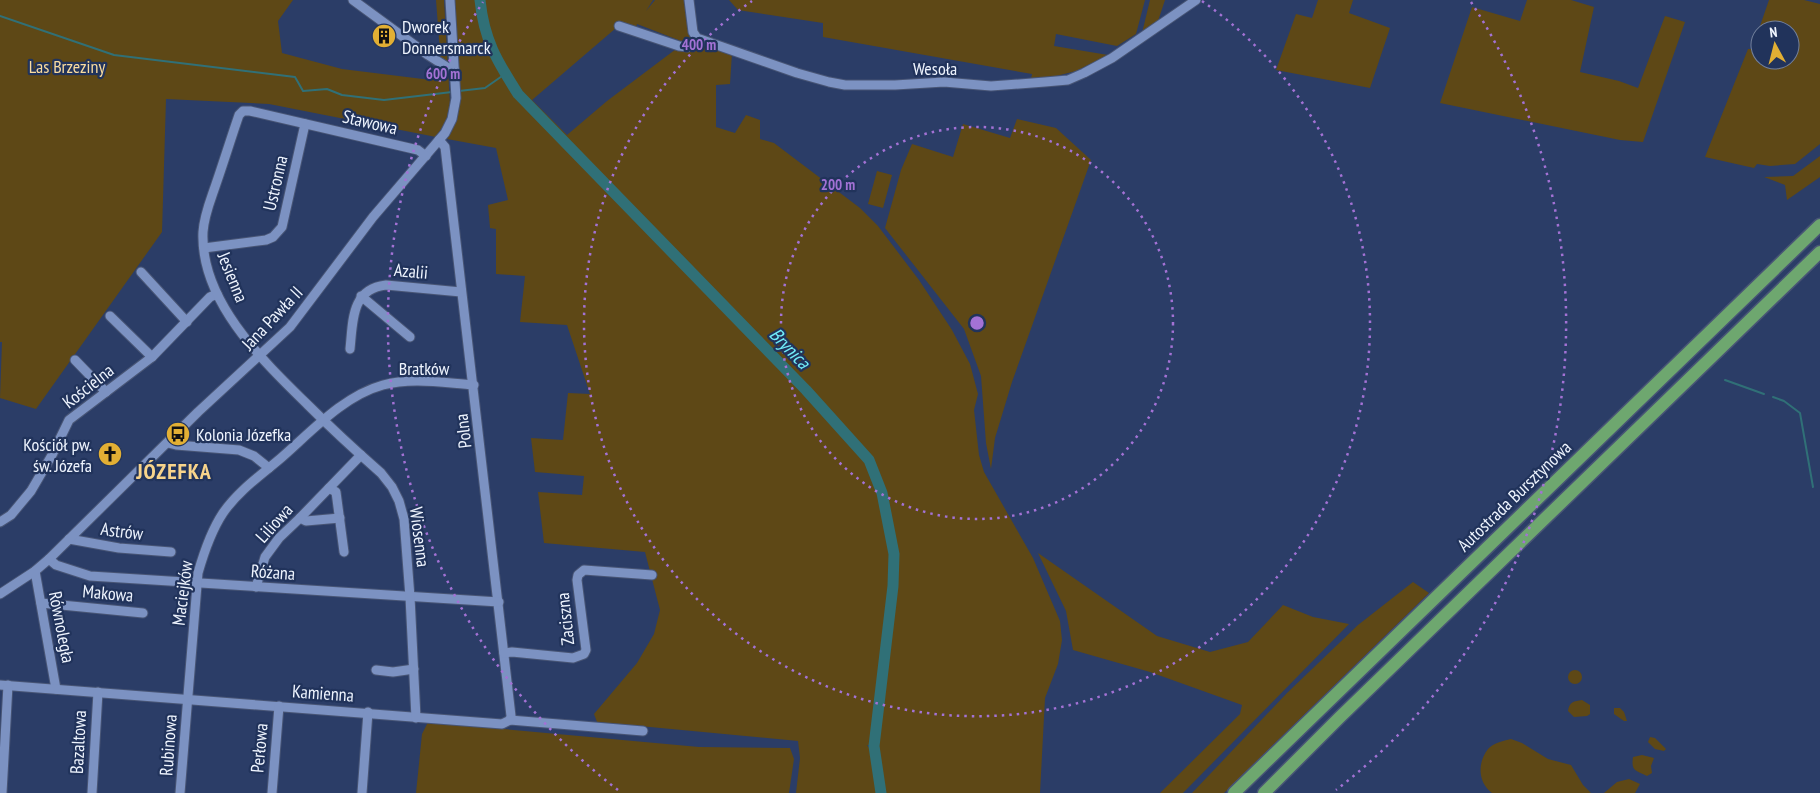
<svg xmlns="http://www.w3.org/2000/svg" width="1820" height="793" viewBox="0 0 1820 793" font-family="'PT Sans Narrow',sans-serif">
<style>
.green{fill:#5e4816;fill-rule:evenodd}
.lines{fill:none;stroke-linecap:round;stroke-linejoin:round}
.stream{stroke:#307077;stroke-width:2}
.river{stroke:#307077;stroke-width:11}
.minor-casing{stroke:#485575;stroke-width:11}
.highway-casing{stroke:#485575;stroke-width:15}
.minor{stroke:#7c92c2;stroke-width:9}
.highway{stroke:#6ea76f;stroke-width:12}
.ring{fill:none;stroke:#a372d5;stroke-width:2.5;stroke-dasharray:2.5 5}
.labels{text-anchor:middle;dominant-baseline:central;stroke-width:4.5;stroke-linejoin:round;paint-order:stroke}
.poi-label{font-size:18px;fill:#eef4fe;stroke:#21335b;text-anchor:start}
.park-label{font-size:18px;fill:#fadc9f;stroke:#21335b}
.street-label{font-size:18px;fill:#eef4fe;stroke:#21335b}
.water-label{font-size:19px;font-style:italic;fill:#71edfa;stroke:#21335b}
.district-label{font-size:22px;font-weight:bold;letter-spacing:1px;fill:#f8d48b;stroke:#21335b}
.centre{fill:#a372d5;stroke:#21335b;stroke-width:2.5}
.ring-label{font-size:15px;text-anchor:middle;font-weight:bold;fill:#a372d5;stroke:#21335b;stroke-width:4.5;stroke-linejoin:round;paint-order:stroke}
</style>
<rect width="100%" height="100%" fill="#2b3d67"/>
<g class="green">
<path d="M0 0H293L278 21 282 53 342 69 431 80 440 52 436 0H444L450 104 446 121 436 137 269 104 166 99 162 232 36 409 0 398 2 342H0Z"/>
<path d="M453 0H653L646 11 655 0H686L690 40 681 41 637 24 635 34 616 28 532 100 567 135 607 101 676 49C688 51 694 52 704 45L732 53 730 84 716 85V127L735 133 746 115 760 120V139L774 143 860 208 878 226 919 280 952 330 970 364 978 394 974 410 979 455 984 472 1033 558 1060 621 1062 640 1058 664 1045 698 1040 793H796L800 758 798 741 597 722 594 714 637 663 654 634 660 610 645 552 544 543 538 492 582 495 584 476 535 472 531 438 563 440 568 393 590 394 567 325 520 322 525 276 496 274V229L490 228 488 205 508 200 496 148 447 139 453 129 459 102ZM867 745 879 746V761Z"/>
<path d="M729 0H1145L1136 34 1117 46 1056 34 1054 46 1108 55 1076 71 1048 78 1031 79 1032 74 823 37V23L738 10Z"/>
<path d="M1150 0H1165L1158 21 1142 33Z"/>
<path d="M1318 0H1353L1349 13 1390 28 1370 88 1276 70 1296 14 1312 18Z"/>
<path d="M1527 0H1571L1594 7 1580 72 1619 81 1638 88 1665 16 1685 22 1643 142 1620 140 1440 103 1472 7 1520 21Z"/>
<path d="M1769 0H1804L1820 4V144L1795 164 1770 166 1757 164 1754 168 1705 157 1748 49H1752ZM1760 30H1790V60H1760Z"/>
<path d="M1017 119 1056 128 1091 160 1012 382 995 438 991 469 986 443 981 376 964 329 885 228 901 170 912 144 953 157 963 124 1010 138Z"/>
<path d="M1820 156V177L1787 200 1785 185 1764 177 1793 176Z"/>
<path d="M877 171 892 175 883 208 868 204Z"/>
<path d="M1038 553 1157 636 1210 652 1248 642 1283 605 1313 617 1349 624 1183 793H1160L1240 714 1242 705 1150 672 1073 650 1066 611Z"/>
<path d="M1413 582 1429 593 1224 793H1192L1287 693 1358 625Z"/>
<circle cx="1575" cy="677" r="7"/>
<path d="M1582 700 1590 705V714L1587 716 1574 717 1568 711C1569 702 1574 701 1582 700Z"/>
<path d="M1614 708H1620L1624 712 1627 721H1624L1614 714Z"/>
<path d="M428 722 699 747 790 748 794 759 789 793H416L422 734Z"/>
<path d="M1650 737 1655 738 1666 749 1664 751 1655 749 1648 742Z"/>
<path d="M1511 739 1522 743 1548 759 1571 765 1583 785 1591 793H1492C1478 783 1477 763 1488 749 1493 743 1503 741 1511 739Z"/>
<path d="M1642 755 1654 758 1651 766 1652 773 1647 776C1635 770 1631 771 1633 757Z"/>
<path d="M1629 779 1640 784 1635 793H1604L1617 782Z"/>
</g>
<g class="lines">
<g class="stream">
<path d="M0 16 114 55 295 77 303 91 327 89 342 95 384 100 452 92"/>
<path d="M459 91 485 88 505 74"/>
<path d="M1725 380 1764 394"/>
<path d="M1773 397 1784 401 1800 413 1813 487"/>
</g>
<path class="river" d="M480 0C484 40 497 61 518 94L806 390 869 460 882 493 894 554 893 586 874 746 881 793"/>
<g class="minor-casing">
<g id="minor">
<path d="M353 0 428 55 450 69H454"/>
<path d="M689 0 693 32 697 38 797 73 829 82 845 85H895L944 82 991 86 1045 82 1068 80 1084 73 1112 58 1196 0"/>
<path d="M619 26 679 46 688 47 693 45 697 38"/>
<path d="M439 140 445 147 511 716 510 720"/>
<path d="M204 248 266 240 273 237 282 227 305 124"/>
<path d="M141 272 187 322"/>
<path d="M361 296 410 337"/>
<path d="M110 316 152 357"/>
<path d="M350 349C353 321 351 289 386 285L461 292"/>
<path d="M75 360 106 392"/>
<path d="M168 443 176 445 239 450 254 456 269 468"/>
<path d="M329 488 336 492 344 552"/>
<path d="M300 518 306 521 340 518"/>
<path d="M0 522 11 515 31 491 52 455 69 420 152 357 210 297 217 294"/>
<path d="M69 539 119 548 171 552"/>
<path d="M49 559 56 565 90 576 499 602"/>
<path d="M35 571 56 689"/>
<path d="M256 587 265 557 279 538 300 518 361 455"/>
<path d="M0 594 35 571 49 559 198 412 290 327 373 217 445 133 452 119 456 98 450 0"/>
<path d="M41 603 143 613"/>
<path d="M504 653 512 652 573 658 584 654 586 650 577 580 578 575 584 570 652 575"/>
<path d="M376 670 393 672 414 669"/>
<path d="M0 685 502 724 510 720 643 731"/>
<path d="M416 718 410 597 404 519 399 501 392 487 381 473C356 451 332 429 309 406 263 361 200 301 203 232 204 215 211 199 216 184 224 161 231 138 239 115L243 111H250L418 150 426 156"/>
<path d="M2 793 8 685"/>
<path d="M92 793 98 692"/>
<path d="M180 793 198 573C204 552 211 531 223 513 238 491 261 475 281 458 311 432 343 396 383 385 412 377 444 383 474 385"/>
<path d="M272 793 279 706"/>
<path d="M362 793 368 712"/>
</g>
</g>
<g class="highway-casing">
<g id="highway">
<path d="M1234 793 1820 225"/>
<path d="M1264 793 1339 718 1820 252"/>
</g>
</g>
<use href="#minor" class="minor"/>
<use href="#highway" class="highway"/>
</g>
<g class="ring">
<circle cx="977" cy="323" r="196"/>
<path d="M1202 1A393 393 0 1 1 752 1"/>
<path d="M618 790A589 589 0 0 1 483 2M1471 2A589 589 0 0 1 1336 790"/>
</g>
<defs>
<g id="building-disc" transform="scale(1.25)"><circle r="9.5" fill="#e2af34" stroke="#21335b"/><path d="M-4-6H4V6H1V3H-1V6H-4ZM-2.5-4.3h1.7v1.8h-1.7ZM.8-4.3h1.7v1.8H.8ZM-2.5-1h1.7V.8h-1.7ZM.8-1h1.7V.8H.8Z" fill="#111"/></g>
<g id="bus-disc" transform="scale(1.25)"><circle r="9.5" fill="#e2af34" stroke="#21335b"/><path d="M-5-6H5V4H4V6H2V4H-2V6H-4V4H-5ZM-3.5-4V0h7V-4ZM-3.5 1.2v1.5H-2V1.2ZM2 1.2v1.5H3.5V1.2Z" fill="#111"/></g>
<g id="church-disc" transform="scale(1.25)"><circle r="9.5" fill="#e2af34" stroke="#21335b"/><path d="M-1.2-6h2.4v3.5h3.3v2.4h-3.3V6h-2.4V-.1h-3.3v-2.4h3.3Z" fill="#111"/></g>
</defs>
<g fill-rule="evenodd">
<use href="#building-disc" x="384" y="36"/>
<use href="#bus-disc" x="178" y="434"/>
<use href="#church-disc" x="110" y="454"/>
</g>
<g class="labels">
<g class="poi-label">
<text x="402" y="26">Dworek<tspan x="402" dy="21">Donnersmarck</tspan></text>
<text x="196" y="434">Kolonia Józefka</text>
<text x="92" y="444" text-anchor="end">Kościół pw.<tspan x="92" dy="21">św. Józefa</tspan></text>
</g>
<g class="park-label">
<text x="67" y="66">Las Brzeziny</text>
</g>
<g class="street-label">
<text x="935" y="68">Wesoła</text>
<text transform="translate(370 122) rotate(13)">Stawowa</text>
<text transform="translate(275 183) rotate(-77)">Ustronna</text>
<text transform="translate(411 271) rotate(5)">Azalii</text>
<text transform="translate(233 277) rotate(68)">Jesienna</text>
<text transform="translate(272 318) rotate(-47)">Jana Pawła II</text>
<text x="424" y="368">Bratków</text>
<text transform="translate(88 386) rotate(-38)">Kościelna</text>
<text transform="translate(463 431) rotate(-97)">Polna</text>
<text transform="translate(1514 496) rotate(-44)">Autostrada Bursztynowa</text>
<text transform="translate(274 523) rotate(-48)">Liliowa</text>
<text transform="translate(122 531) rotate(7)">Astrów</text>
<text transform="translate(420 537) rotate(83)">Wiosenna</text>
<text transform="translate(273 572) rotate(4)">Różana</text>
<text transform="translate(108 593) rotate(5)">Makowa</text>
<text transform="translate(182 593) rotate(-83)">Maciejków</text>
<text transform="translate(565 619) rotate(-96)">Zaciszna</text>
<text transform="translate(62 627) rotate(79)">Równoległa</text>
<text transform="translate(323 693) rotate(4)">Kamienna</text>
<text transform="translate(78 742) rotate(-87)">Bazaltowa</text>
<text transform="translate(168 745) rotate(-86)">Rubinowa</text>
<text transform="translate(259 748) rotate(-85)">Perłowa</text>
</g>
<g class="water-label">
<text transform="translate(790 348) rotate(46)">Brynica</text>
</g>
<g class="district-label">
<text x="174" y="471">JÓZEFKA</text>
</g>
</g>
<circle cx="977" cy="323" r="8" class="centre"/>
<g class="ring-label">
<text x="699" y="50">400 m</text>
<text x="443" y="79">600 m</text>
<text x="838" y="190">200 m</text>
</g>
<g transform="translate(1775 45) rotate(353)"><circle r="24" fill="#21335b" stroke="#73809c"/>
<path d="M0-4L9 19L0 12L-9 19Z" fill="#e2af34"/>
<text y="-8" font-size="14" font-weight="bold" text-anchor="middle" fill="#eef4fe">N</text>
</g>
</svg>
